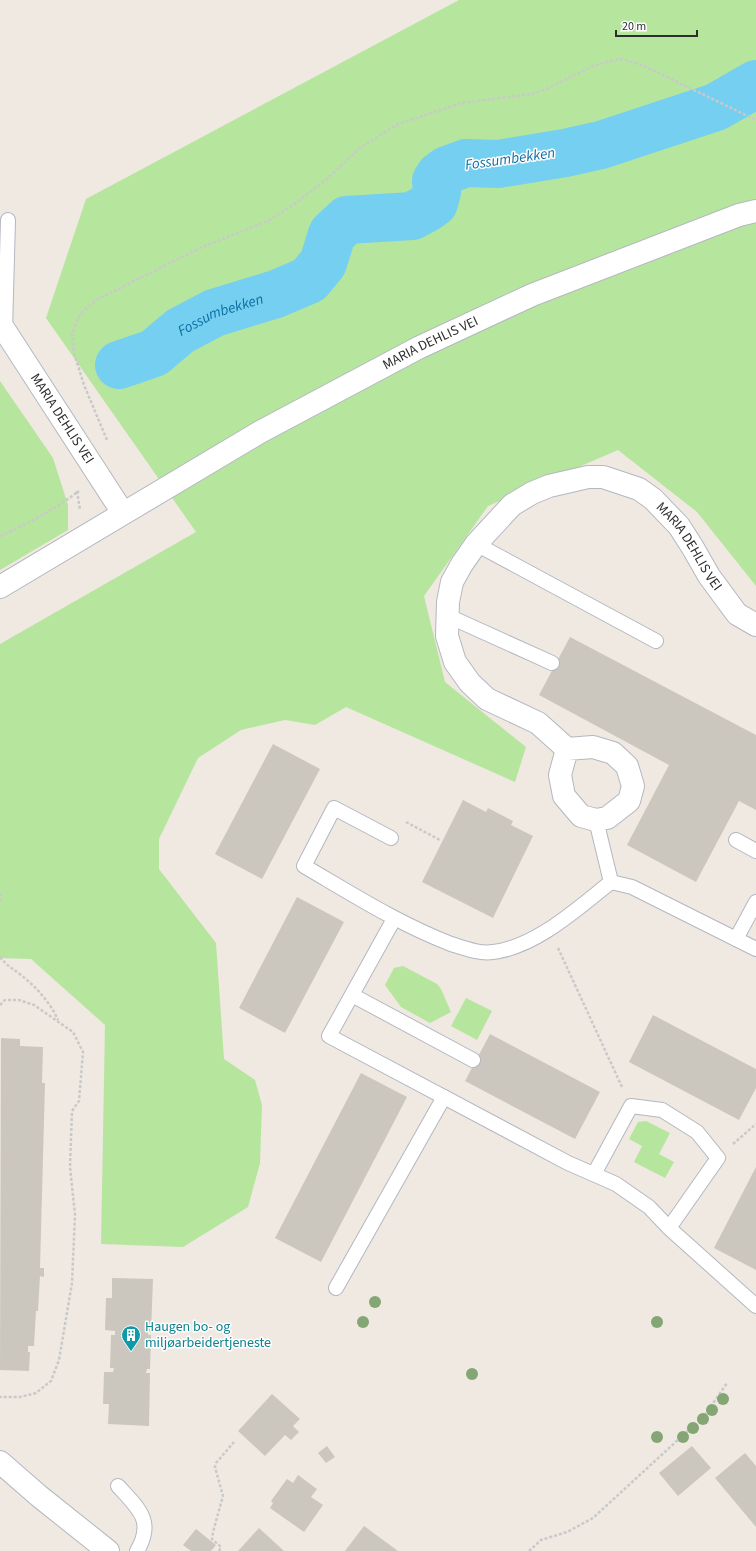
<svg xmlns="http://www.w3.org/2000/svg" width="756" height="1551" viewBox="0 0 756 1551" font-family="'Source Sans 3',sans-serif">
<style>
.green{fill:#b6e59e}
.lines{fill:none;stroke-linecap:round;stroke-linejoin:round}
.river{stroke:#75cff0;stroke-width:48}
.building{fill:#cbc7bf}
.lane-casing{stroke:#b4b7c1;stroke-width:16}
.street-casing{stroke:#b4b7c1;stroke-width:24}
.path{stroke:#c9c9c9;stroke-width:2.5;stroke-dasharray:3 2;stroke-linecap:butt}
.lane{stroke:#fff;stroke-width:14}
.street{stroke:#fff;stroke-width:22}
.tree{fill:#84a574}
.labels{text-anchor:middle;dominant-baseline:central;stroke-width:3;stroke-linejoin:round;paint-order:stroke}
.street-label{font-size:14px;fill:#2e2e2e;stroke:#fff}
.culture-label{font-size:14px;fill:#0d838f;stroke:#fff;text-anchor:start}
.water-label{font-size:15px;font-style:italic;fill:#0d6fa3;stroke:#fff}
</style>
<rect width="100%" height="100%" fill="#efe9e1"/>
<g class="green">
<path d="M459 0H756V586L697 512 618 450 488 506 424 596 445 682 526 747 515 782 346 707 315 725 285 720 241 730 198 758 159 839V869L216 943 224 1059 255 1080 262 1105 260 1163 248 1207 183 1247 101 1244 105 1025 31 959 0 958V644L196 532 46 318 86 199Z"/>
<path d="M0 381 53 458 68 505V530L0 570Z"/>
<path d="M403 966 437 984 441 989 451 1012 430 1023 401 1007 385 985 394 968Z"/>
<path d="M466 998 492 1011 477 1040 451 1026Z"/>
<path d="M646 1121 670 1133 659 1154 674 1162 665 1178 634 1162 642 1146 629 1139 638 1122Z"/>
</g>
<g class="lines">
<path class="river" id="s1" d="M119 365 154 353 180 331 214 313 276 294 309 280 323 263 332 234 347 220 412 216 427 208 434 203 437 192 436 181 439 176 447 170 466 163 498 164 565 153 601 145 716 107 756 84"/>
</g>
<g class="building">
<path d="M570 637 756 735V810L739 801 696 882 627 845 669 765 539 695Z"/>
<path d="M273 744 320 769 262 879 215 854Z"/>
<path d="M463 800 486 812 488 808 513 821 511 825 533 836 493 918 422 882Z"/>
<path d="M297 897 344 922 285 1033 239 1008Z"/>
<path d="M653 1015 756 1069V1088L739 1120 629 1062Z"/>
<path d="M490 1034 600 1092 575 1139 465 1081Z"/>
<path d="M1 1038 20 1039V1046L43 1047 42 1083H45L40 1268H44V1277L40 1276 38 1311H36L34 1346H28V1352H30L29 1371 0 1370Z"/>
<path d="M361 1073 407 1097 321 1262 275 1238Z"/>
<path d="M756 1167V1270L714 1248Z"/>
<path d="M112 1278 153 1279 151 1332 148 1331V1335H151L150 1369H147L146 1373H150L149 1426 108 1424 109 1404H103L104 1372H113L114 1368H110L111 1335H115V1331L105 1330 106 1298H112Z"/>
<path d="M272 1394 300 1419 293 1426 299 1432 291 1440 285 1435 265 1456 238 1431Z"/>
<path d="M327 1446 335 1457 326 1463 318 1453Z"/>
<path d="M692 1446 711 1468 678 1496 659 1473Z"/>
<path d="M745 1453 756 1466V1527L715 1478Z"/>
<path d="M298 1475 317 1489 311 1497 323 1505 304 1532 270 1508 273 1503 271 1501 287 1479 293 1483Z"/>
<path d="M364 1526 398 1551H345Z"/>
<path d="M259 1528 284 1551H238Z"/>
<path d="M196 1529 216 1545 211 1551H191L183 1545Z"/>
</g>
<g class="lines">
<g class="lane-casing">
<g id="lane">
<path d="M5 330 8 220"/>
<path d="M476 544 656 641"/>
<path d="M448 616 552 663"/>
<path d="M596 820 611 882"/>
<path d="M391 838 334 808 304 866C352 894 399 924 451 944 464 948 479 954 493 952 536 947 578 908 611 882L632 887 756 949"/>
<path d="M736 840 756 851"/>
<path d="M394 919 329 1036 568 1163 616 1184 649 1207 669 1228 756 1306"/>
<path d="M736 939 756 902"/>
<path d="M352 995 473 1060"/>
<path d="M594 1174 631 1106 662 1110 697 1132 718 1158 669 1228"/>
<path d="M336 1288 444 1097"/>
<path d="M118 1486C138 1508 155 1521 137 1551"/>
</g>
</g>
<g class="street-casing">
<g id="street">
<path id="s2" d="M0 323 123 513"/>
<path id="s3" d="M0 587 260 432 418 348 532 295 739 215 756 211"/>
<path d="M593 747 613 753 627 766 633 786 629 801 607 818 596 820 581 816 564 796 560 775 567 749Z"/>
<path id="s4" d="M567 749 538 723 487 699 470 683 455 662 447 636 448 602 452 582 462 564 476 544 512 505 532 493 549 486 588 477H603L639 489 653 499 679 526 693 548 709 576 737 614 756 625"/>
<path d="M0 1462 39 1496 108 1551"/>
</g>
</g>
<g class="path">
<path d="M107 440 84 385 74 353 72 334 77 320 83 311 98 299 202 247 268 221 290 207 327 179 360 148 398 124 462 103 531 94 544 90 593 66 610 61 622 59 642 65 756 120"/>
<path d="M77 491 80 510"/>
<path d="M0 536C28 524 55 509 79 491"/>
<path d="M406 822 440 840"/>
<path d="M0 901 1 893"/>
<path d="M558 948 622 1087"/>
<path d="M0 957C7 966 12 968 21 975 36 987 50 1002 58 1020"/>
<path d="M0 1005 5 1000H19L34 1005 73 1032 83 1052 79 1101 72 1111 70 1167 75 1215 72 1283 59 1360 51 1381 36 1393 20 1397H0"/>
<path d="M733 1144 756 1124"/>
<path d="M219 1551 221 1547 212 1539 213 1532 223 1496 215 1467 216 1463 234 1442"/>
<path d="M529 1551 541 1540 567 1532 593 1518 705 1415 727 1383"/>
</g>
<use href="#lane" class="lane"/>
<use href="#street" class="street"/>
</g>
<g class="tree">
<circle cx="375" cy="1302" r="6"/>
<circle cx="363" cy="1322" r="6"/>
<circle cx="657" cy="1322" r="6"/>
<circle cx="472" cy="1374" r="6"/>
<circle cx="723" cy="1399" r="6"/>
<circle cx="712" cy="1410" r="6"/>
<circle cx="703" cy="1419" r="6"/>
<circle cx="693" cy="1428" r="6"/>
<circle cx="657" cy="1437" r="6"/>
<circle cx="683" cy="1437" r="6"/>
</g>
<defs>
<g id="building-pin" transform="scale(1)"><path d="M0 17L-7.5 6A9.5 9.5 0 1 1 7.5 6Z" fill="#0f9aa8" stroke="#fff"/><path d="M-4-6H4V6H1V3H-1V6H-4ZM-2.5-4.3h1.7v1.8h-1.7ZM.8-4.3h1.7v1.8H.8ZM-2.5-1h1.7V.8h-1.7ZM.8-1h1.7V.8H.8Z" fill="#fff"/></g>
</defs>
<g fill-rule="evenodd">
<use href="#building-pin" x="131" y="1335"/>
</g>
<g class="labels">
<g class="street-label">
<text stroke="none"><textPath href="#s3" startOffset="495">MARIA DEHLIS VEI</textPath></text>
<text stroke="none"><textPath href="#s2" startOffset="114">MARIA DEHLIS VEI</textPath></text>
<text stroke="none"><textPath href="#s4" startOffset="536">MARIA DEHLIS VEI</textPath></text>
</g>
<g class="culture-label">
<text x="145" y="1327">Haugen bo- og<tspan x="145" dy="16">miljøarbeidertjeneste</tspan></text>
</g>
<g class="water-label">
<text transform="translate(510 159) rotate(-8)">Fossumbekken</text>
<text stroke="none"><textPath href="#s1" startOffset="115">Fossumbekken</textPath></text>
</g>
</g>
<path d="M616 30v6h81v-6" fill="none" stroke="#2e2e2e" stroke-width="2"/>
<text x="622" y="30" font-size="12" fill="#2e2e2e" stroke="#ffffff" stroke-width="3" paint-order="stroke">20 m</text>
</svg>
